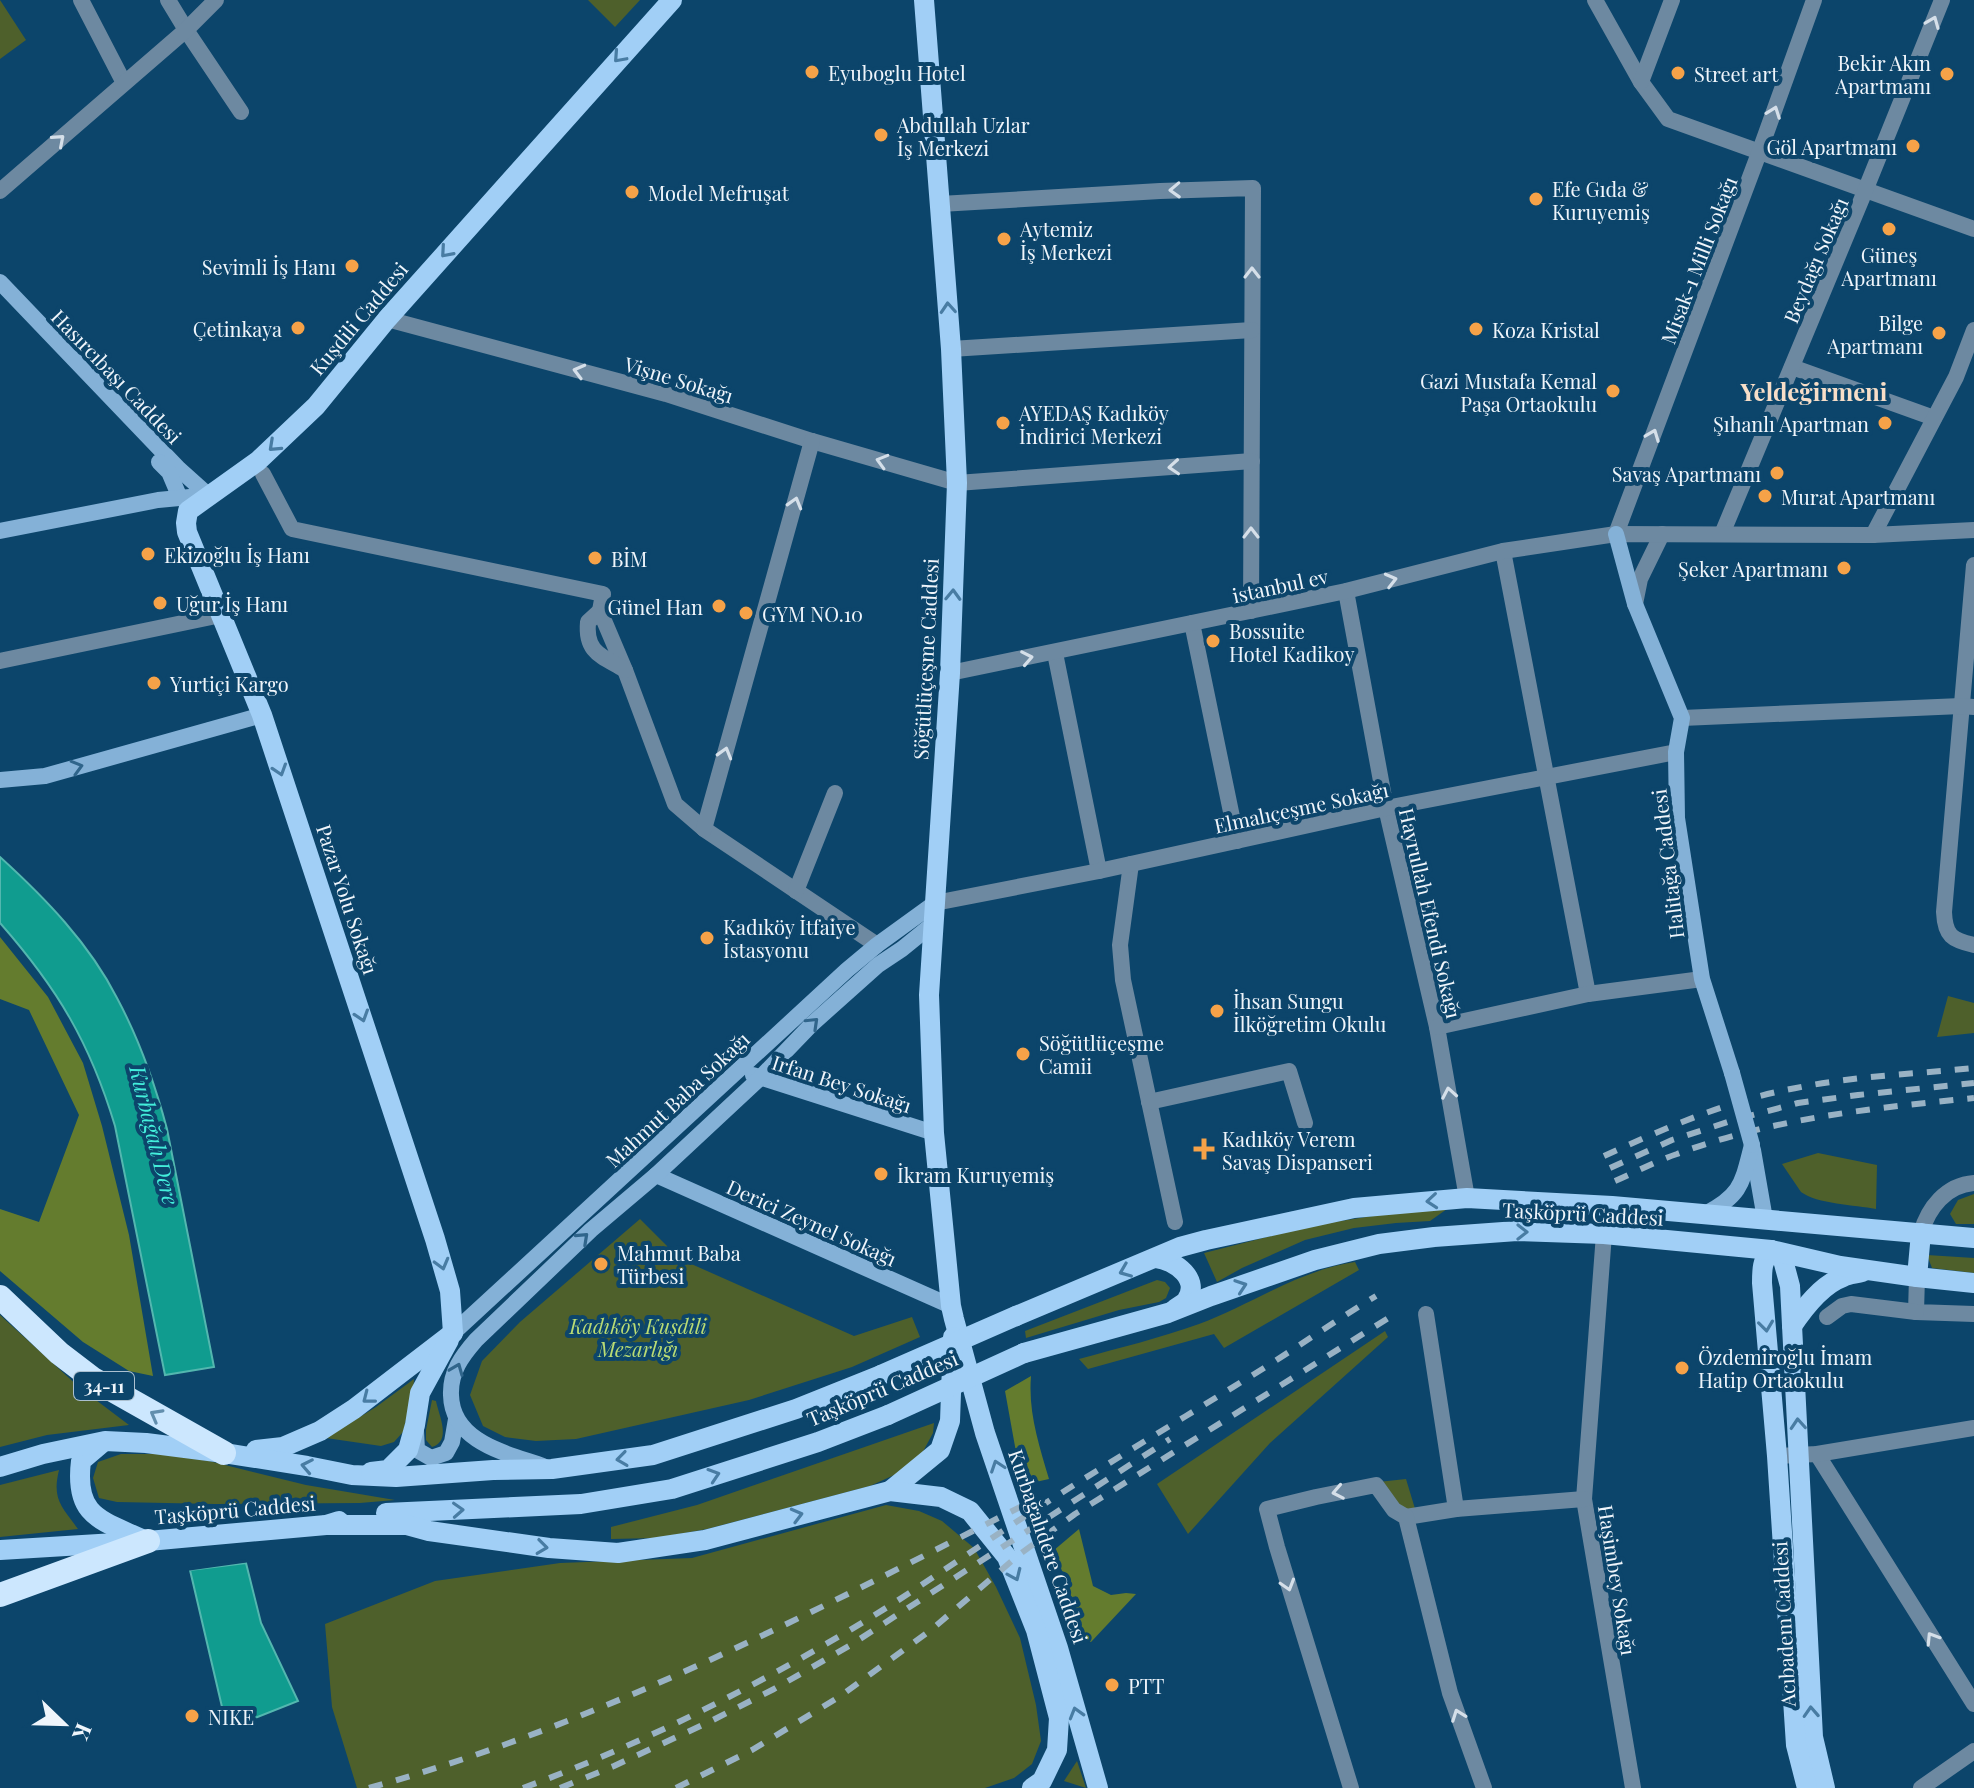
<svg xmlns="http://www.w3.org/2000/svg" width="1974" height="1788" viewBox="0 0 1974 1788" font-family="'Playfair Display',serif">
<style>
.green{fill:#4e602b}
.forest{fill:#647c2e}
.water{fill:#109c8f;stroke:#53b7af;stroke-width:2}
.pier{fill:#0c456b}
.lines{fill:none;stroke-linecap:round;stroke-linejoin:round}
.street{stroke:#6d89a1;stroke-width:16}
.secondary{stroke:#84b1d7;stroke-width:16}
.primary{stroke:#a1cff6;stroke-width:20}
.highway{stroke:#cce7fe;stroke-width:24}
.rail{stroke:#99b2c4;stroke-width:6;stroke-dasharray:14 14;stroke-linecap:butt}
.secondary-bridge{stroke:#84b1d7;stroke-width:16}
.primary-bridge{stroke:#a1cff6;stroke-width:20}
.oneway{stroke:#d5dfe9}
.oneway2{stroke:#487ca3}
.oneway3{stroke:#30658b}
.oneway4{stroke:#628ead}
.poi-dot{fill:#f6a248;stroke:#0c456b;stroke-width:3}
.labels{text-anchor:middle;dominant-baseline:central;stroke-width:8;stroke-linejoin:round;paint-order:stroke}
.shield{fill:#0c456b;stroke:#abc0d0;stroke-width:2}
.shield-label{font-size:18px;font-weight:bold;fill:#eff5fb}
.poi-label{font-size:20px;fill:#eff5fb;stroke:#0c456b;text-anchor:start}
.street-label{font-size:20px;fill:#eff5fb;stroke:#0c456b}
.park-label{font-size:20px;font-style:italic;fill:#badc74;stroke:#0c456b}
.water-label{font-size:22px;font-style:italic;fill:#43eedb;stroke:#0c456b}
.quarter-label{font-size:24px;font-weight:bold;fill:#f7dec8;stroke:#0c456b}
</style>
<rect width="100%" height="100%" fill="#0c456b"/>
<g class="green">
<path d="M0 0 26 40 0 59Z"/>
<path d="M588 0H640L615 27Z"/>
<path d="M1948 996 1974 1003V1033L1937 1037Z"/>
<path d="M1818 1153 1877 1165 1876 1209C1855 1205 1817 1204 1801 1192L1782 1164Z"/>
<path d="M1974 1194V1224H1956L1950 1214 1958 1200Z"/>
<path d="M1447 1209 1430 1221 1396 1223 1354 1228 1305 1240 1242 1268 1217 1282 1204 1253 1315 1225 1379 1215Z"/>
<path d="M640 1219 680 1259 854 1336 912 1317 920 1337 852 1367 749 1400 576 1439 536 1441 505 1437 483 1426 470 1395 482 1361 520 1322Z"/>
<path d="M1927 1255 1974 1258V1273L1932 1268Z"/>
<path d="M1355 1262 1359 1270 1224 1348 1214 1334 1088 1369 1079 1359C1119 1348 1160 1338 1199 1324 1251 1305 1299 1270 1355 1262Z"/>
<path d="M1157 1280 1165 1282 1170 1288 1166 1298 1159 1302 1119 1310 1026 1338 1025 1331Z"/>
<path d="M0 1315 80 1388 129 1425 47 1435 0 1447Z"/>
<path d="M1385 1331 1388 1337 1270 1443 1188 1534 1157 1484Z"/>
<path d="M414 1379 413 1392 403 1432 394 1442 381 1446 326 1438 376 1407Z"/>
<path d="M432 1400 436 1401C439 1416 452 1441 432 1447L426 1440V1430Z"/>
<path d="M934 1423 933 1433 919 1459 903 1471 870 1486 707 1529 657 1538 611 1539V1527L697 1505Z"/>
<path d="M121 1454H159L209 1461 306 1485 395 1500 360 1503 215 1504 117 1502 99 1498 93 1478 98 1462Z"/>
<path d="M59 1470C52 1499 61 1506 78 1529L0 1537V1485Z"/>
<path d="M1406 1479 1416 1512 1407 1513 1378 1482Z"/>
<path d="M886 1505 919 1511 942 1521 974 1548 996 1587 1020 1638 1036 1705 1041 1741 1032 1764 1014 1778 985 1788H357L332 1707 325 1624 435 1581 560 1563 692 1558Z"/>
<path d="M1077 1761 1086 1788 1064 1781Z"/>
</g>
<g class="forest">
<path d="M0 937 48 997 83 1063 102 1126 129 1235 153 1376 129 1371 83 1342 0 1271V1209L39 1222 79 1115 29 1010 0 999Z"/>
<path d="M1031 1376C1028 1412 1039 1445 1049 1479L1022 1485 1005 1391Z"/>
<path d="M1079 1529 1093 1586 1111 1595 1126 1593 1136 1594 1091 1642 1079 1639 1069 1586 1053 1551Z"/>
</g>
<g class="water">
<path d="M0 857C45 898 89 943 117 998 139 1039 155 1084 167 1129L214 1367 165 1375 115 1126C90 1043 58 989 0 923Z"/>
<path d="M246 1563 261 1623 298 1701 250 1720 226 1724 190 1570Z"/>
</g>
<path class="pier" d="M246 1559 250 1562 186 1571 189 1567Z"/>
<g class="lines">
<g class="street">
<path d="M81 0 124 83"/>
<path d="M168 0 188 33 241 112"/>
<path d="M1595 0 1641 82 1668 119 1974 229"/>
<path d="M1641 82 1672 0"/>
<path d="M0 191 186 30 216 0"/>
<path d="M940 204 1160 191 1253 188 1251 611"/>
<path d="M387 319 666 394 812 441 957 483 1252 461"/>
<path d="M951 349 1252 330"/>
<path d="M1792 367 1934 418"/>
<path d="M263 474 292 529 603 594 600 611"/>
<path d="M1616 534 1759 153 1814 0"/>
<path d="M1722 534 1865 191 1942 0"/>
<path d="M1873 535 1956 377 1974 330"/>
<path d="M1503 551 1588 994"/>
<path d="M1974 565 1944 912C1945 936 1952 940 1974 945"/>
<path d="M1346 591 1386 808 1437 1027 1467 1198"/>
<path d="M1635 604 1640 579 1662 534"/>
<path d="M600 611 625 670 675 804 704 829 877 945"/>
<path d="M600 611 588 622C585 653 602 656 625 670"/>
<path d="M1192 623 1237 841"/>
<path d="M1055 653 1099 871"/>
<path d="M0 661 221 615"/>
<path d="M950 673 1346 591 1503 551 1616 534 1873 535 1974 530"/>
<path d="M1682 718 1961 706 1974 707"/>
<path d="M704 829 812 441"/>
<path d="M1131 864 1120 945 1123 980 1175 1222"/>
<path d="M796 891 835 793"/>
<path d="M935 903 1099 871 1386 808 1676 752"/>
<path d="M1437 1027 1588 994 1702 979"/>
<path d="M1149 1102 1289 1071 1305 1123"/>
<path d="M1921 1233C1928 1208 1946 1185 1974 1183"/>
<path d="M1604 1234 1584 1499 1633 1788"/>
<path d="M1917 1277 1916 1312 1974 1314"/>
<path d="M1426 1314 1456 1509"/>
<path d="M1827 1317 1842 1306 1851 1304 1916 1312"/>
<path d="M1817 1454 1974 1704"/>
<path d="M1777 1456 1817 1454 1974 1428"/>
<path d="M1406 1517 1456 1509 1584 1499"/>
<path d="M1351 1788 1277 1547 1267 1509 1316 1497 1376 1485 1394 1510 1406 1517 1450 1693 1484 1788"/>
<path d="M1921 1788 1974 1751"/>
</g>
<g class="secondary">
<path d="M0 282 179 469 208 495"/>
<path d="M159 462 169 472 180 498"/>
<path d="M0 531 158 500 190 497"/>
<path d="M1616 534 1635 604 1682 718 1676 752 1677 818 1702 979 1732 1073"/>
<path d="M0 780 45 776 262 715"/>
<path d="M753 1075 934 1133"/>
<path d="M1753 1150 1765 1219"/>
<path d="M656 1175 951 1306"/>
<path d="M1705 1214C1742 1195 1742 1183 1752 1145"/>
<path d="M453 1333 847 970 877 945 935 903"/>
<path d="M416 1431 417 1450 431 1458 446 1453 452 1442 456 1419"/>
<path d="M543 1466C506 1453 452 1442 451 1395 450 1372 462 1356 476 1340L591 1230 656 1175 760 1078 812 1024 878 965 902 949 934 923"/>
</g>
<g class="primary">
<path d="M924 0 951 349 957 483 950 673 929 995 934 1133 951 1306 954 1319 985 1433 1058 1648 1098 1788"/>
<path d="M1771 1250 1783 1260 1790 1286 1813 1737 1825 1788"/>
<path d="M1771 1250C1762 1260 1762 1270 1762 1283L1777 1456 1796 1745 1807 1788"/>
<path d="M1156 1258C1175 1260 1202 1280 1186 1301 1186 1302 1175 1309 1175 1309"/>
<path d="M1917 1277 1921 1233"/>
<path d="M1016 1316 1180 1247 1206 1240 1354 1208 1467 1198 1612 1206 1974 1238"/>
<path d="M1792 1326C1804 1308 1821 1285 1843 1277 1849 1274 1856 1274 1862 1272"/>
<path d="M453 1333 450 1291 435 1239 262 715 187 532 186 523 188 511 258 461 316 406 387 319 672 0"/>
<path d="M1024 1353 1168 1313 1211 1296 1315 1260 1379 1244 1434 1237 1517 1231 1604 1234 1771 1250 1840 1266 1917 1277 1974 1283"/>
<path d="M101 1444 81 1461C74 1518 102 1520 146 1541"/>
<path d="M256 1450 283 1447 320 1431 354 1409 453 1333"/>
<path d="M0 1467 43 1454 105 1441 146 1443 224 1453 307 1466 352 1475 396 1477 493 1470 552 1469 653 1455 796 1409 881 1375"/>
<path d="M371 1472 388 1470 408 1450 415 1425 420 1393 449 1340"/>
<path d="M890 1491 940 1450 950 1421 953 1337"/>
<path d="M386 1513 581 1504 672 1489 818 1442 888 1415"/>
<path d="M326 1525H407L429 1531 549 1548 618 1553 705 1540 890 1491 941 1497 970 1511 1007 1557 1036 1630 1059 1718 1057 1750 1042 1781 1032 1788"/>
<path d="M0 1550 148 1541 326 1525 339 1521"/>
</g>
<g class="highway">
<path d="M0 1297 59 1353 93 1379 224 1453"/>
<path d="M0 1595 148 1541"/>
</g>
<g class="rail">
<path d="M1604 1156C1665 1128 1729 1100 1796 1088 1854 1076 1915 1074 1974 1068"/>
<path d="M1610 1168 1672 1140 1734 1120 1798 1103 1858 1095 1974 1083"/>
<path d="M1615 1181C1636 1172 1656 1161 1677 1154 1773 1118 1874 1108 1974 1098"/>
<path d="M369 1788C600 1724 811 1613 1024 1505"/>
<path d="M523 1788C637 1746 745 1692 850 1630 911 1594 968 1553 1027 1515 1106 1464 1185 1417 1264 1368 1302 1344 1338 1319 1376 1296"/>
<path d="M560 1788 614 1766 709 1722 774 1689 849 1646 1170 1439"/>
<path d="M676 1788 752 1750 839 1697 931 1630 1020 1554 1075 1514 1390 1317"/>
</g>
<path class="secondary-bridge" d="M1732 1073 1752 1145"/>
<g class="primary-bridge">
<path d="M881 1375 1016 1316"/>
<path d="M888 1415 1024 1353"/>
</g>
</g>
<defs><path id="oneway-chevron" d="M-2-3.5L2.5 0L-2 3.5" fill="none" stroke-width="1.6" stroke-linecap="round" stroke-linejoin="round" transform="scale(2)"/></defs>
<g class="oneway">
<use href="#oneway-chevron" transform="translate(1933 22) rotate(-68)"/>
<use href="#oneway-chevron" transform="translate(1774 112) rotate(-70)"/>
<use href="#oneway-chevron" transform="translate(59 140) rotate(-41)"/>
<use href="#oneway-chevron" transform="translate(1175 190) rotate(178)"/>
<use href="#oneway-chevron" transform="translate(1252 273) rotate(-90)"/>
<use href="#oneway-chevron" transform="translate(579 371) rotate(-165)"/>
<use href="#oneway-chevron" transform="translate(1653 435) rotate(-69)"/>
<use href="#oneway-chevron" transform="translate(882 461) rotate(-164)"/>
<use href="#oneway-chevron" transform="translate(1174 467) rotate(176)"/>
<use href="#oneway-chevron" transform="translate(795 503) rotate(-74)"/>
<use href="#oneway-chevron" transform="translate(1251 533) rotate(-90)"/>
<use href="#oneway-chevron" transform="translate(1391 580) rotate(-14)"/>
<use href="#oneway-chevron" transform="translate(1027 658) rotate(-11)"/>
<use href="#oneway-chevron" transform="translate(725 753) rotate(-74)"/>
<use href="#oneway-chevron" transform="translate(1449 1093) rotate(-100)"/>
<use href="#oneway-chevron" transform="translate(1338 1492) rotate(169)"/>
<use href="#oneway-chevron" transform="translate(1288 1585) rotate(73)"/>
<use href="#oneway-chevron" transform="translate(1932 1638) rotate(-122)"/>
<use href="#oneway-chevron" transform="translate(1458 1715) rotate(-110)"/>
</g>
<g class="oneway2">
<use href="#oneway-chevron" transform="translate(619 57) rotate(132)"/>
<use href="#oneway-chevron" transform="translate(446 252) rotate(131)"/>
<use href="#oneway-chevron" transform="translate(948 308) rotate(-94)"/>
<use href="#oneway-chevron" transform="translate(274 446) rotate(137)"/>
<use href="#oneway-chevron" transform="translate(953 595) rotate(-88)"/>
<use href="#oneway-chevron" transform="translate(280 770) rotate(72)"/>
<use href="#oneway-chevron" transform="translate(362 1016) rotate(72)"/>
<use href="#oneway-chevron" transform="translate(1432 1201) rotate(175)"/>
<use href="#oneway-chevron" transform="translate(1522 1232)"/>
<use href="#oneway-chevron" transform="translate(442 1264) rotate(75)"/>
<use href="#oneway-chevron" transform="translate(1125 1271) rotate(158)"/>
<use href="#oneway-chevron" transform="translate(1241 1286) rotate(-19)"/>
<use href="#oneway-chevron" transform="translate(1766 1326) rotate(83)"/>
<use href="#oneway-chevron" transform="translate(368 1398) rotate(142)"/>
<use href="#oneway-chevron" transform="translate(1798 1424) rotate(-94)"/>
<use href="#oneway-chevron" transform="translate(622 1459) rotate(172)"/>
<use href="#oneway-chevron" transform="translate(307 1466) rotate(-169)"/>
<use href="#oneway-chevron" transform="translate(997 1466) rotate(-109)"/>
<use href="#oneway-chevron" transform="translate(714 1475) rotate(-18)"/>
<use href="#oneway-chevron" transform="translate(458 1510) rotate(-3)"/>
<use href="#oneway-chevron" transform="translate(797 1515) rotate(-15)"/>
<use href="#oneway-chevron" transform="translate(542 1547) rotate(7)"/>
<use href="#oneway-chevron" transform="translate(1015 1575) rotate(66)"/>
<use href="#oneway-chevron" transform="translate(1811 1712) rotate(-93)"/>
<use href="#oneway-chevron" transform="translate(1076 1713) rotate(-106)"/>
</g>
<g class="oneway3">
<use href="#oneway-chevron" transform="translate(77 767) rotate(-16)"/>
<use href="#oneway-chevron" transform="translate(813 1023) rotate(-44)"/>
<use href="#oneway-chevron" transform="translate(583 1238) rotate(-43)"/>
<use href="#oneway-chevron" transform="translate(457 1369) rotate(-68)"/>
</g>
<use class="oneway4" href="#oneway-chevron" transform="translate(156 1415) rotate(-151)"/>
<g class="poi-dot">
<circle cx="812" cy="72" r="8"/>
<circle cx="1678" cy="73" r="8"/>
<circle cx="1947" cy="74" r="8"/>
<circle cx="881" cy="135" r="8"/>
<circle cx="1913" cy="146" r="8"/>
<circle cx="632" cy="192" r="8"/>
<circle cx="1536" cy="199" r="8"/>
<circle cx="1889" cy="229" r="8"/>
<circle cx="1004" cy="239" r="8"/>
<circle cx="352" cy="266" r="8"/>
<circle cx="298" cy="328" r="8"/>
<circle cx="1476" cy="329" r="8"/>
<circle cx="1939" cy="333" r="8"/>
<circle cx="1613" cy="391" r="8"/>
<circle cx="1003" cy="423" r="8"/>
<circle cx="1885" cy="423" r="8"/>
<circle cx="1777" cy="473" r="8"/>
<circle cx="1765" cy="496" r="8"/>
<circle cx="148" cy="554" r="8"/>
<circle cx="595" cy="558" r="8"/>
<circle cx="1844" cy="568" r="8"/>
<circle cx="160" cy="603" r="8"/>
<circle cx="719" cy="606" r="8"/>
<circle cx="746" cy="613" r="8"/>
<circle cx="1213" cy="641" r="8"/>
<circle cx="154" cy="683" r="8"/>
<circle cx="707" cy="938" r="8"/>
<circle cx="1217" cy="1011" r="8"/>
<circle cx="1023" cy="1054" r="8"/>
<path d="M1200 1137h8v8h8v8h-8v8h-8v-8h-8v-8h8z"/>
<circle cx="881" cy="1174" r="8"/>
<circle cx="601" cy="1264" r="8"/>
<circle cx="1682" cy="1368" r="8"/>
<circle cx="1112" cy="1685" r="8"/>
<circle cx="192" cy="1716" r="8"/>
</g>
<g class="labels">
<rect class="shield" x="74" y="1372" width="60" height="28" rx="6"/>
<g class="shield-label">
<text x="104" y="1386">34-11</text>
</g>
<g class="poi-label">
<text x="1931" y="62" text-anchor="end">Bekir Akın<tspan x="1931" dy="23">Apartmanı</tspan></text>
<text x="828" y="72">Eyuboglu Hotel</text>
<text x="1694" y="73">Street art</text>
<text x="897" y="124">Abdullah Uzlar<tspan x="897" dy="23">İş Merkezi</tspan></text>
<text x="1897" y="146" text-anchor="end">Göl Apartmanı</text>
<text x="1552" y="188">Efe Gıda &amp;<tspan x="1552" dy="23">Kuruyemiş</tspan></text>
<text x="648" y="192">Model Mefruşat</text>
<text x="1020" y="228">Aytemiz<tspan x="1020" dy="23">İş Merkezi</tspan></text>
<text x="1889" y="254" text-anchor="middle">Güneş<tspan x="1889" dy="23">Apartmanı</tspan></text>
<text x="336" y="266" text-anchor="end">Sevimli İş Hanı</text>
<text x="1923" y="322" text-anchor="end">Bilge<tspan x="1923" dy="23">Apartmanı</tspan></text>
<text x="282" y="328" text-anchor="end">Çetinkaya</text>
<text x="1492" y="329">Koza Kristal</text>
<text x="1597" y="380" text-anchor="end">Gazi Mustafa Kemal<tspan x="1597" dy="23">Paşa Ortaokulu</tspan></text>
<text x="1019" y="412">AYEDAŞ Kadıköy<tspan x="1019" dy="23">İndirici Merkezi</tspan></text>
<text x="1869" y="423" text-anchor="end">Şıhanlı Apartman</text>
<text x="1761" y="473" text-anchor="end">Savaş Apartmanı</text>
<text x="1781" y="496">Murat Apartmanı</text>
<text x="164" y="554">Ekizoğlu İş Hanı</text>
<text x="611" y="558">BİM</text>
<text x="1828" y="568" text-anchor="end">Şeker Apartmanı</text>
<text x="176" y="603">Uğur İş Hanı</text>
<text x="703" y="606" text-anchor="end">Günel Han</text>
<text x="762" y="613">GYM NO.10</text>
<text x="1229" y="630">Bossuite<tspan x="1229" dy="23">Hotel Kadikoy</tspan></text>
<text x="170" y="683">Yurtiçi Kargo</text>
<text x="723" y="926">Kadıköy İtfaiye<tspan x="723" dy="23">İstasyonu</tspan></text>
<text x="1233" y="1000">İhsan Sungu<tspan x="1233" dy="23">İlköğretim Okulu</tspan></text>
<text x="1039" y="1042">Söğütlüçeşme<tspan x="1039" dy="23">Camii</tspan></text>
<text x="1222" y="1138">Kadıköy Verem<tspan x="1222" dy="23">Savaş Dispanseri</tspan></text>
<text x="897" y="1174">İkram Kuruyemiş</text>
<text x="617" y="1252">Mahmut Baba<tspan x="617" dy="23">Türbesi</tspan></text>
<text x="1698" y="1356">Özdemiroğlu İmam<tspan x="1698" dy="23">Hatip Ortaokulu</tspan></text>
<text x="1128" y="1685">PTT</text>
<text x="208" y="1716">NIKE</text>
</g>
<g class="street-label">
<text transform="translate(1698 260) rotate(-69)">Misak-ı Milli Sokağı</text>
<text transform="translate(1815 260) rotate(-67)">Beydağı Sokağı</text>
<text transform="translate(358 318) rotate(-50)">Kuşdili Caddesi</text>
<text transform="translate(117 376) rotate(46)">Hasırcıbaşı Caddesi</text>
<text transform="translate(679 379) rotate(17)">Vişne Sokağı</text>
<text transform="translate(1280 585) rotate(-12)">istanbul ev</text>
<text transform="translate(925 659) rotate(-87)">Söğütlüçeşme Caddesi</text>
<text transform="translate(1301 807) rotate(-12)">Elmalıçeşme Sokağı</text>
<text transform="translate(1667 864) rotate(-97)">Halitağa Caddesi</text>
<text transform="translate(348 899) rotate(72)">Pazar Yolu Sokağı</text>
<text transform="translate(1431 913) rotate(77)">Hayrullah Efendi Sokağı</text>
<text transform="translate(842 1083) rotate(18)">Irfan Bey Sokağı</text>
<text transform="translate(677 1099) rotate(-43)">Mahmut Baba Sokağı</text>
<text transform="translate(1583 1213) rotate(3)">Taşköprü Caddesi</text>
<text transform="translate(812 1222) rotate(24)">Derici Zeynel Sokağı</text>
<text transform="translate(882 1388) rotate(-23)">Taşköprü Caddesi</text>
<text transform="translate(235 1509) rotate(-5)">Taşköprü Caddesi</text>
<text transform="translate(1049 1546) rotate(71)">Kurbağalıdere Caddesi</text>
<text transform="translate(1618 1580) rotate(81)">Haşimbey Sokağı</text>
<text transform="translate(1783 1624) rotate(-93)">Acıbadem Caddesi</text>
</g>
<g class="park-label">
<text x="638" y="1325">Kadıköy Kuşdili<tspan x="638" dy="23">Mezarlığı</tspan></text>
</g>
<g class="water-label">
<text transform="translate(155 1135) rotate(76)">Kurbağalı Dere</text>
</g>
<g class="quarter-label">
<text x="1814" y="391">Yeldeğirmeni</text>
</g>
</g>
<g transform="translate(64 1724) rotate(113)" stroke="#0c456b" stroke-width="6" paint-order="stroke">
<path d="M0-6L14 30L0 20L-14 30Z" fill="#eff5fb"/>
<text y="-12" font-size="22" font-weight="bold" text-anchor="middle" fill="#eff5fb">K</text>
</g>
</svg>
